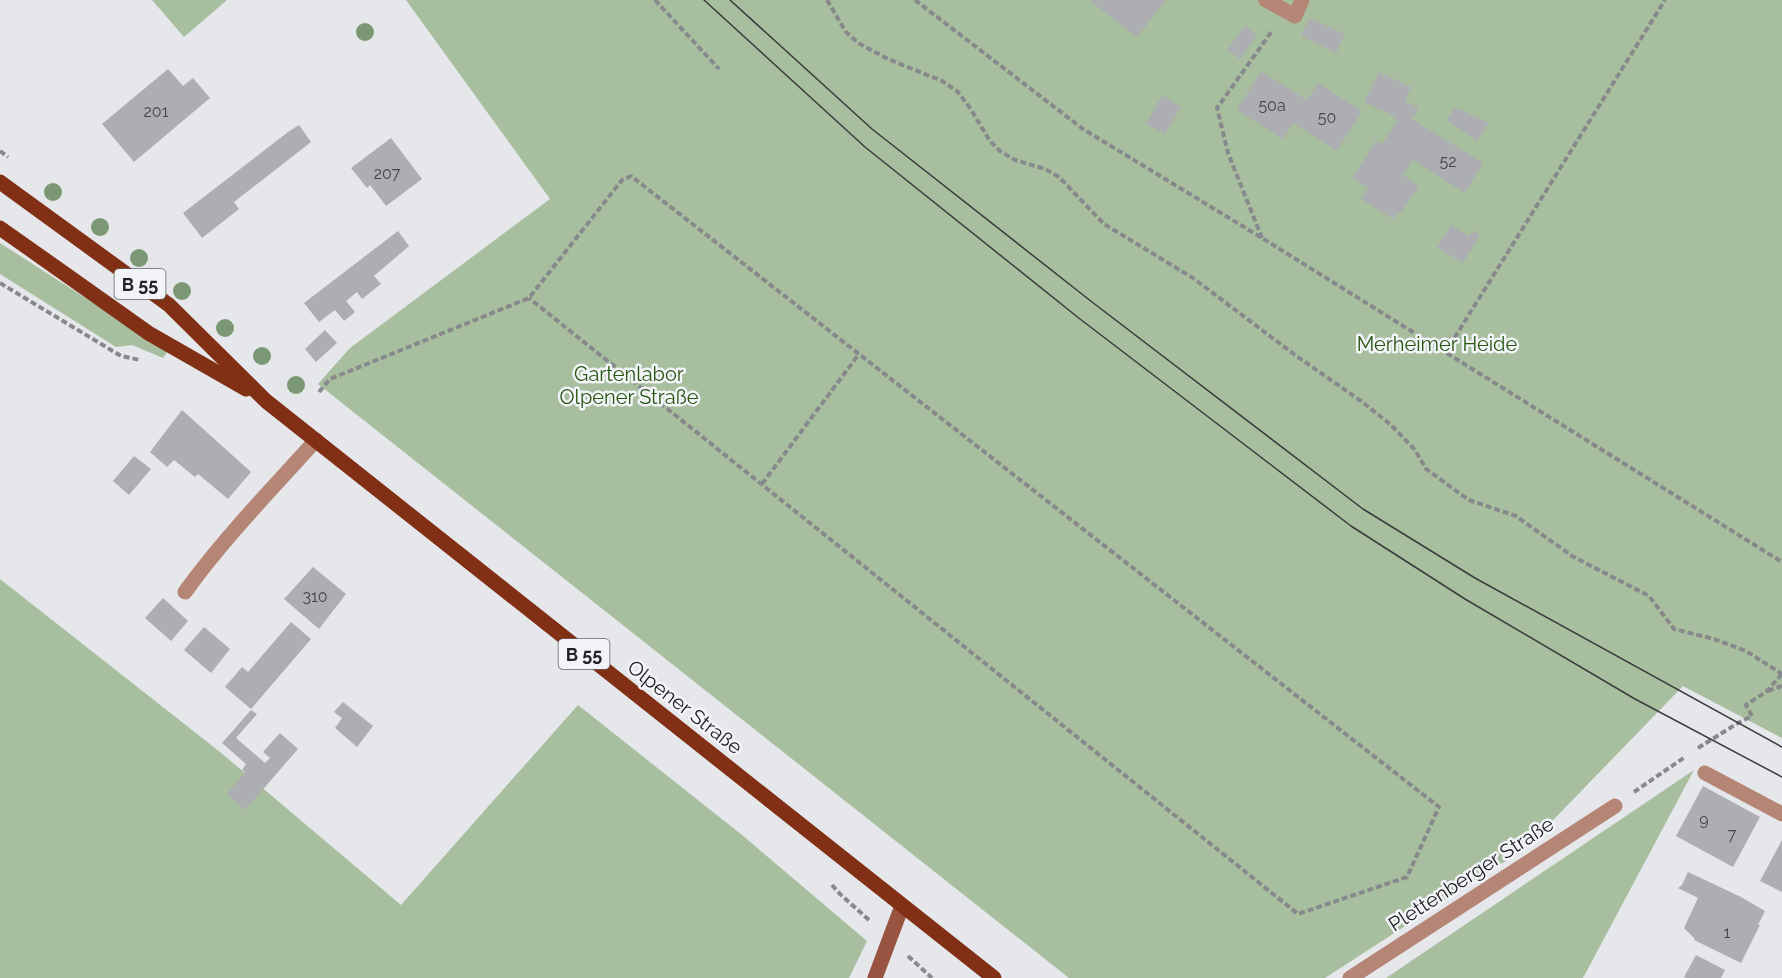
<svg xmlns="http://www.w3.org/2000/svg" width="1782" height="978" viewBox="0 0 1782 978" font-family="Raleway,sans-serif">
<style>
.green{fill:#a7bf9e}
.building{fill:#acaeb1}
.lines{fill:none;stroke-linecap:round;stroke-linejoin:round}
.path{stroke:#88898c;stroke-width:4;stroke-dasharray:6 3;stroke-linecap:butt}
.service{stroke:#b58576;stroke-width:15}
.minor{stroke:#b58576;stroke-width:15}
.secondary{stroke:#985440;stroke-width:15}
.primary{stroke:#812f15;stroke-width:15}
.tram{stroke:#3b3b3d;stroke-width:1.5}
.tree{fill:#7c9773}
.labels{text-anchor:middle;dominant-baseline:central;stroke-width:5;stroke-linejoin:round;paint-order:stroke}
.number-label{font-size:16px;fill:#454648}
.shield{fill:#f2f4f8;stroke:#616264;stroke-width:1.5}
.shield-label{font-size:18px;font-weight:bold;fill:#232325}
.park-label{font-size:20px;fill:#275611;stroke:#f2f4f8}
.street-label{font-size:20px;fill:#232325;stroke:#f2f4f8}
</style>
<rect width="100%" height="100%" fill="#e5e7eb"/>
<g class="green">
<path d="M152 0H227L184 37Z"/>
<path d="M406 0H1782V738L1683 686 1527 847 1325 978H1069L318 384 350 348 550 199Z"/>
<path d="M0 243 168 351 163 358 132 345 116 347 0 274Z"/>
<path d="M0 579 220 752 401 905 578 705 742 835 867 941 849 978H0Z"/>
<path d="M1694 770 1583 978H1386Z"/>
</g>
<g class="building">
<path d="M1089 0H1166L1137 37Z"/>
<path d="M1309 18 1345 34 1336 53 1301 36Z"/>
<path d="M1245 26 1257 35 1240 59 1227 50Z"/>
<path d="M168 69 183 86 193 78 210 98 134 162 102 124Z"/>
<path d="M1261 71 1307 100 1318 83 1362 111 1337 151 1293 123 1283 139 1237 110Z"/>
<path d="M1379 72 1411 87 1405 101 1419 108 1412 119 1483 163 1465 193 1413 160 1403 175 1419 186 1400 214 1397 213 1393 219 1361 199 1368 188 1353 178 1376 140 1382 144 1397 121 1393 118 1394 116 1364 102Z"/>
<path d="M1162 95 1181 107 1165 134 1146 124Z"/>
<path d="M1455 107 1489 123 1477 141 1447 120Z"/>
<path d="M299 125 311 142 234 202 239 209 202 238 183 213 288 132Z"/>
<path d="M391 138 422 179 386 206 370 185 367 188 351 168Z"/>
<path d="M1451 225 1469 236 1472 230 1480 235 1463 263 1437 247Z"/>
<path d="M398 231 409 246 374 276 381 284 362 299 357 292 346 301 355 312 344 321 335 310 319 322 304 303Z"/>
<path d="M325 330 337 343 316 362 305 349Z"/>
<path d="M182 410 251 472 228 499 198 474 195 477 174 460 167 467 150 452Z"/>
<path d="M134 456 151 469 129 495 113 481Z"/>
<path d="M313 567 346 594 319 629 284 599Z"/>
<path d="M163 598 188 621 171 641 145 618Z"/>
<path d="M291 622 311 639 251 709 225 687 242 667 248 672Z"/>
<path d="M204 627 230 649 211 673 184 650Z"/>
<path d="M343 702 373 726 357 747 335 728 342 718 334 712Z"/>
<path d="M251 710 257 714 236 738 265 763 270 758 263 752 280 733 298 749 245 810 227 794 245 772 242 770 246 764 222 743Z"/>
<path d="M1703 786 1760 817 1733 867 1676 836Z"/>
<path d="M1782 840V892L1760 881Z"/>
<path d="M1688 872 1741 897 1765 911 1758 925H1760L1741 963 1694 940 1695 939 1684 928 1698 898 1678 888 1682 885Z"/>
<path d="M1696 955 1725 970 1721 978H1687L1684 977Z"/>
</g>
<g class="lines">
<g class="path">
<path d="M655 0 719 69"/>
<path d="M827 0 846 32 858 43 888 59 942 81 958 92 970 108 990 141 1000 151 1015 160 1045 169 1059 177 1104 224 1193 278 1295 355 1361 401 1391 425 1415 450 1426 469 1469 500 1516 516 1572 556 1649 596 1674 629 1714 639 1746 651 1782 674"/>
<path d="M915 0 1083 129 1262 238 1782 562"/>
<path d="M0 151 8 157"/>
<path d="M1262 238 1228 153 1217 108 1272 31"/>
<path d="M0 283 121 356 140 360"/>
<path d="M1445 353 1665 0"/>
<path d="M319 392 330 379 529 298 622 180 631 176 1439 807 1407 877 1298 914 529 298"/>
<path d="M762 484 859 354"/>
<path d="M1768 691 1782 686"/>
<path d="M1698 748 1738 723 1752 716 1746 705 1767 691 1782 674"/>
<path d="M1634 792 1685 757"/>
<path d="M832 885 840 894 870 921"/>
<path d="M908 956 932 978"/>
</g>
<g class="service">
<path d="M185 592C224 538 272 489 316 440"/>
<path d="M1705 773 1782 814"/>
</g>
<g class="minor">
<path d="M1266 0 1295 16 1302 0"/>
<path d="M1350 978 1615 806"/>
</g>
<path class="secondary" d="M875 978 902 906"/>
<g class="primary">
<path d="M0 182 169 305 266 401 994 978"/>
<path d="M0 228 150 334 246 389"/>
</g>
<g class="tram">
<path d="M704 0 865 147 1080 319 1351 526 1465 599 1635 699 1782 777"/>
<path d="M730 0 872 129 1092 302 1363 509 1475 578 1782 747"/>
</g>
</g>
<g class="tree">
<circle cx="365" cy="32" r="9"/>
<circle cx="53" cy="192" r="9"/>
<circle cx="100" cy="227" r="9"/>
<circle cx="139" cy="258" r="9"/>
<circle cx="182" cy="291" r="9"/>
<circle cx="225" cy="328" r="9"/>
<circle cx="262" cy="356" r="9"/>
<circle cx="296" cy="385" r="9"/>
</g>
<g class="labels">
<g class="number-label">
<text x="1272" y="105">50a</text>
<text x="156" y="111">201</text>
<text x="1327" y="117">50</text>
<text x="1448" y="161">52</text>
<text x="387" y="173">207</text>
<text x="315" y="596">310</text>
<text x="1704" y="819">9</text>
<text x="1732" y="834">7</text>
<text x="1727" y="932">1</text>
</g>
<g class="shield">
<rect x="114.5" y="269" width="51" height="30" rx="4.5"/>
<rect x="558.5" y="639" width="51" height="30" rx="4.5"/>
</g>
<g class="shield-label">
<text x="140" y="284">B 55</text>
<text x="584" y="654">B 55</text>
</g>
<g class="park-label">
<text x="1437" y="344">Merheimer Heide</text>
<text x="629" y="374">Gartenlabor<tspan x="629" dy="23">Olpener Straße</tspan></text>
</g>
<g class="street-label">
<text transform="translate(685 707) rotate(38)">Olpener Straße</text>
<text transform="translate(1471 874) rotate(-33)">Plettenberger Straße</text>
</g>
</g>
</svg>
